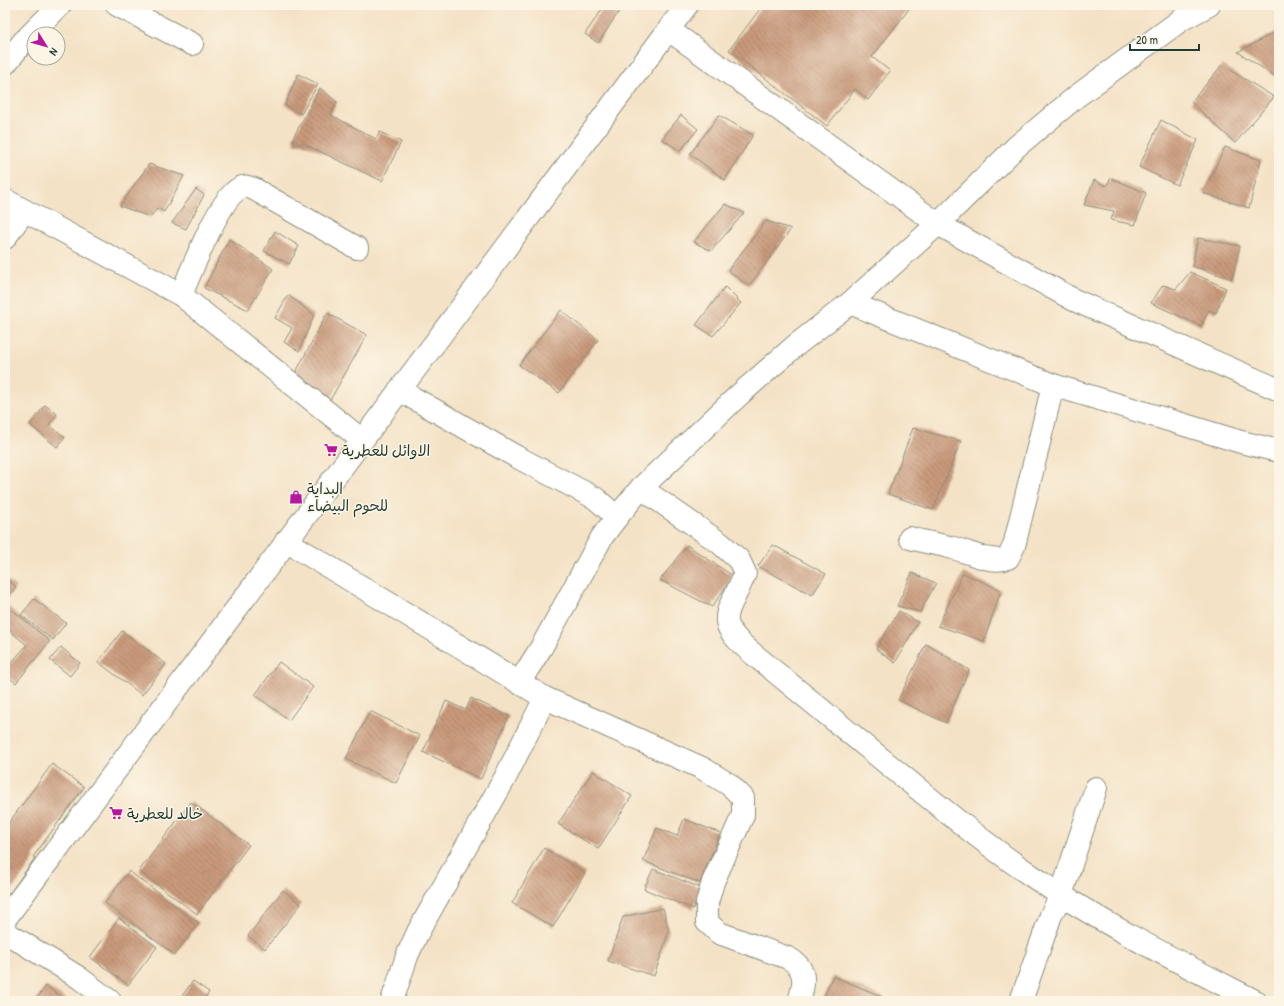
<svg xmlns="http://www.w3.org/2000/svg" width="1284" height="1006" viewBox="0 0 1284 1006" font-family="'Patrick Hand','Playpen Sans Arabic',sans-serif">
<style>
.building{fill:url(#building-back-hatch)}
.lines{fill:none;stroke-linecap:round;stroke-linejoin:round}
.minor-casing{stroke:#8a907d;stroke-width:24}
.minor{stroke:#fff;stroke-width:22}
.labels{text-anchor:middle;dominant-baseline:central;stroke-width:3;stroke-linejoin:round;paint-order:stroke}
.poi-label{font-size:15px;fill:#1f3d34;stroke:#fcf5e5;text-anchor:start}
</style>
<defs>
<pattern id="building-back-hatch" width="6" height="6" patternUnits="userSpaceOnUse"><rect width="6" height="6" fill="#c9997a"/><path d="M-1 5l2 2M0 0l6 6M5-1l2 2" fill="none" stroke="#a37e65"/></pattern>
</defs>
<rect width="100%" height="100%" fill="#fcf5e5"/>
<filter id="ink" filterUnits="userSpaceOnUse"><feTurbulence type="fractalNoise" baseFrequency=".025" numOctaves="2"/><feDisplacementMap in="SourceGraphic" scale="8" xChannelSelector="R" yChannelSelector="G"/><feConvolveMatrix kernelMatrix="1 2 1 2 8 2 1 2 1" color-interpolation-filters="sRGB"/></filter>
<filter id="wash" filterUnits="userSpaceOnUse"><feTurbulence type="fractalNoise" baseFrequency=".012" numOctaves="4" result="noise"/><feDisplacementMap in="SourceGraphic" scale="16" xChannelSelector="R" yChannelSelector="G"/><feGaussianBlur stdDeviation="0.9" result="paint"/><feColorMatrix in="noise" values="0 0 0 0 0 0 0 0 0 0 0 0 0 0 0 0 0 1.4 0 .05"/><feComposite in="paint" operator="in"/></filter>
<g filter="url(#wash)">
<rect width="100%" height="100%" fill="#f4e2c6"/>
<g id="blocks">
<g class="building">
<path d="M605 5H612L620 10 598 43 585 34Z"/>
<path d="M763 5H912L872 57 890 71 868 100 855 89 827 126 729 50Z"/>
<path d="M1279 30V79L1238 52Z"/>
<path d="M1222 65 1274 97 1235 143 1191 102Z"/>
<path d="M298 74 318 84 301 114 285 105Z"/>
<path d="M320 88 337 102 331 115 376 139 380 132 401 142 382 181 302 143 295 145 293 138Z"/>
<path d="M681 115 698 129 680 151 662 139Z"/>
<path d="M719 115 753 135 725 180 690 154Z"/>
<path d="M1161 120 1198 140 1177 185 1139 167Z"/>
<path d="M1225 147 1261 160 1249 208 1203 193Z"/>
<path d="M149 164 184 176 164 212 158 208 150 217 120 206Z"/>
<path d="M1111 178 1146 193 1135 225 1111 220 1114 211 1084 205 1094 180 1106 186Z"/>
<path d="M196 189 204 195 186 229 172 223Z"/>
<path d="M725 204 744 213 711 251 694 242Z"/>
<path d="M766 221 791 229 749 286 728 270Z"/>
<path d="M275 231 299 246 289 264 264 251Z"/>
<path d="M1198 238 1240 246 1232 279 1192 266Z"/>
<path d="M229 239 273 269 248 310 204 288Z"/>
<path d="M1190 272 1226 288 1216 313 1209 310 1201 326 1151 303 1163 285 1176 289Z"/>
<path d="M725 287 741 303 713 336 696 325Z"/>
<path d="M288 295 314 315 299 351 284 342 292 328 275 318Z"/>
<path d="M561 310 598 340 559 393 519 365Z"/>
<path d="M327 313 367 335 329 402 294 376Z"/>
<path d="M45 405 57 414 49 425 65 437 57 447 30 425Z"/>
<path d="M913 428 961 441 933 510 888 494Z"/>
<path d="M687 545 733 576 712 607 660 580Z"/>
<path d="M773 545 826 574 812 595 758 566Z"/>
<path d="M912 573 936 583 920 612 897 606Z"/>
<path d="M963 573 1001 590 984 641 938 626Z"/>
<path d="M5 578 16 587 5 601Z"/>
<path d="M34 599 66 623 53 640 21 615Z"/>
<path d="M5 604 50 641 16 683 5 674V660L10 664 27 645 5 627Z"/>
<path d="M899 611 918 622 895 663 876 649Z"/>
<path d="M122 631 166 664 142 695 98 662Z"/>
<path d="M926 644 969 670 946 723 898 700Z"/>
<path d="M61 647 80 663 70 676 50 660Z"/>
<path d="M279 662 313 687 289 720 255 695Z"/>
<path d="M471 698 509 716 481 779 423 752 446 701 466 710Z"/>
<path d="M370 711 420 736 396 783 346 759Z"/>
<path d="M52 764 84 787 33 857 35 858 10 893 5 890V828Z"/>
<path d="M593 771 632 796 598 849 558 824Z"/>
<path d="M191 802 249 845 197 914 139 871Z"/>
<path d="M684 819 720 833 700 883 643 861 657 828 677 836Z"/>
<path d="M544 848 585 873 553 927 512 903Z"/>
<path d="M653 869 701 888 693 909 644 889Z"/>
<path d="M129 871 199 923 175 955 105 903Z"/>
<path d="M283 890 301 904 265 949 248 936Z"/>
<path d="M663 908 669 931 654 976 608 961 623 917Z"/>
<path d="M119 918 157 947 128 985 90 957Z"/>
<path d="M833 976 883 997 881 1001H822Z"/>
<path d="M193 981 209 992 203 1001H178Z"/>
<path d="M46 986 68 1001H35Z"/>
</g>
</g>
</g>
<g filter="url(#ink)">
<use href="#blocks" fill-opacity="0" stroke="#8a907d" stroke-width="1"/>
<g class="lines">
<g class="minor-casing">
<g id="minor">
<path d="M117 5 192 44"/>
<path d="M669 30 938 224 1074 300 1279 390"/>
<path d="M5 64 24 41 60 5"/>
<path d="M5 200 181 295 362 440"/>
<path d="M5 238 24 211"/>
<path d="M181 295C191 272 219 198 240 188 245 185 249 187 254 189L357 248"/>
<path d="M850 303 1053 385 1241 442 1279 451"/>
<path d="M399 390 517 457 595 498 617 517"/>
<path d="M641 488 720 543 739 560 745 573C730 614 710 618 752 653 800 692 848 731 895 770 940 807 984 843 1032 876 1102 924 1179 962 1255 1001"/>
<path d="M910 538C924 542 938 544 953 548 969 552 991 564 1008 558L1014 546 1053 385"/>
<path d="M286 541 545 698 702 768 730 785 743 798V815L713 882 707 903V922L719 933 788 958C807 968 805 983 799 1001"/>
<path d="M519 683 541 648 602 537 617 517 641 488 739 395 795 346 850 303 938 224 1016 147 1077 96 1181 20 1209 5"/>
<path d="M5 919 687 5"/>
<path d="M5 932 78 977 110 1001"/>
<path d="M392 1001 407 956 418 932 505 778 545 698"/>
<path d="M1021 1001 1051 915 1061 895 1096 788"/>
</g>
</g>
<use href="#minor" class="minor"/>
</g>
</g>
<defs>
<g id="supermarket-bare" transform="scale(1.08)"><path d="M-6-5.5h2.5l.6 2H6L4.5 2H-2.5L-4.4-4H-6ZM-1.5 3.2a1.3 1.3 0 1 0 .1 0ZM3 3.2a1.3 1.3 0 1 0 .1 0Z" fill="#b5179e" stroke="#fcf5e5" stroke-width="2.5" paint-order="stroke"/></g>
<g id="shop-bare" transform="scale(1.08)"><path d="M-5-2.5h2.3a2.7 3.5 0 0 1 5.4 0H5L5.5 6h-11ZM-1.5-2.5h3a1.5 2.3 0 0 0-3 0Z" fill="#b5179e" stroke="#fcf5e5" stroke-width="2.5" paint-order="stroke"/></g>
</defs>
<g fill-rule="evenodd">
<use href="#supermarket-bare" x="331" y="450"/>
<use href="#shop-bare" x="296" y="497"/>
<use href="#supermarket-bare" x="116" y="813"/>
</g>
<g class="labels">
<g class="poi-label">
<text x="342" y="450">الاوائل للعطرية</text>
<text x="307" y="488">البداية<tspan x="307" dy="17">للحوم البيضاء</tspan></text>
<text x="127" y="813">خالد للعطرية</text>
</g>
</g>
<rect width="1284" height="1006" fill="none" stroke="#fcf5e5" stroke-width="20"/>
<g transform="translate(46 46) rotate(127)"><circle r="19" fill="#fcf5e5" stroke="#a4ab9e"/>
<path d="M0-3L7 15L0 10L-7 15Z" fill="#b5179e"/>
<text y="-6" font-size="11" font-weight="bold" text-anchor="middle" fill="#1f3d34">N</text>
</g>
<path d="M1130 44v6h69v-6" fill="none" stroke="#1f3d34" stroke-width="2"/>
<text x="1136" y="44" font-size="12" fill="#1f3d34" stroke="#fcf5e5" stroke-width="3" paint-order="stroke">20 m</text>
</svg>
